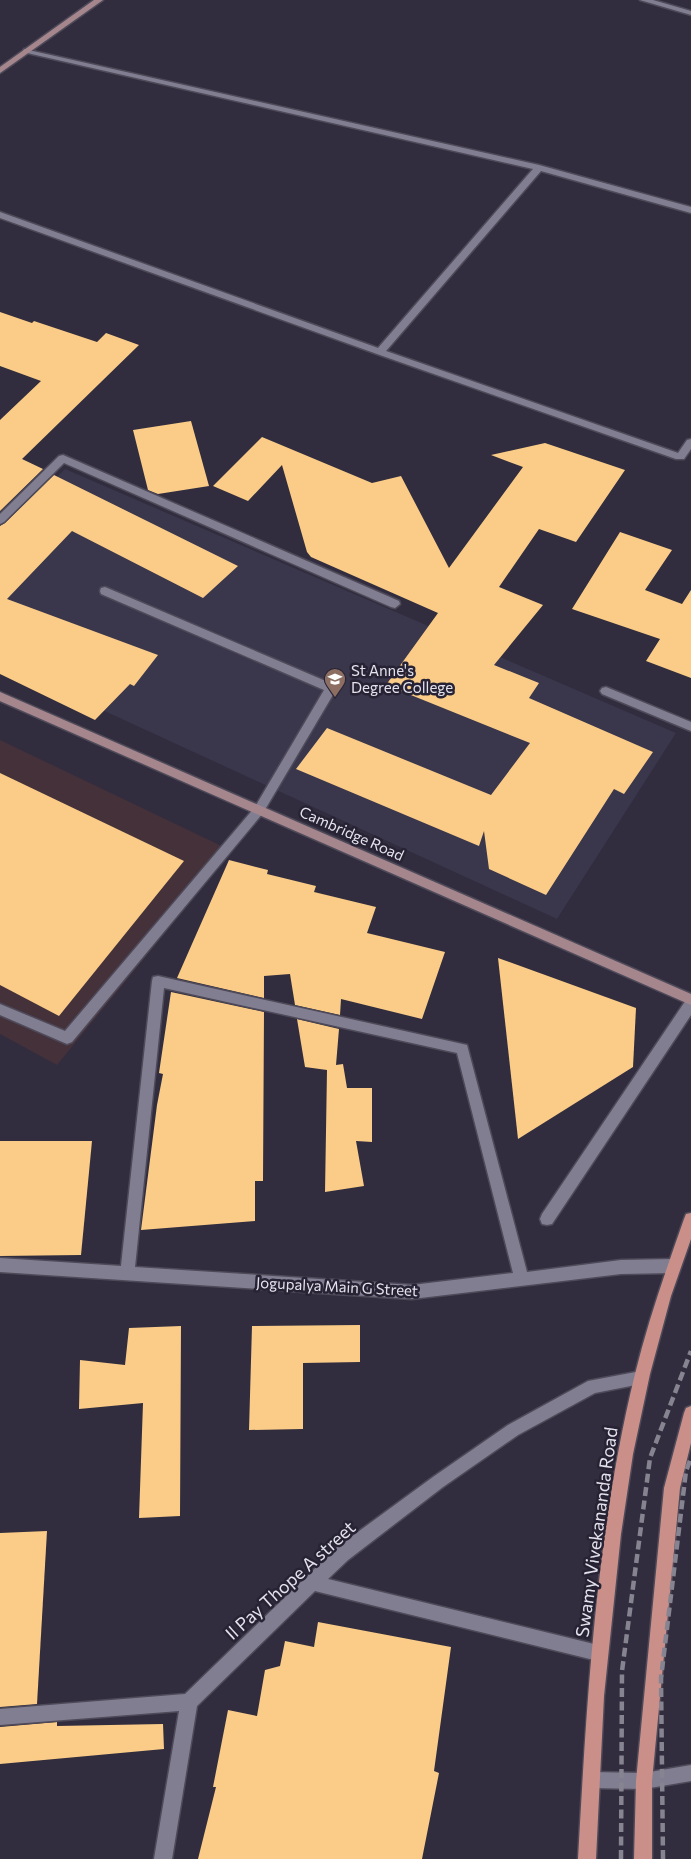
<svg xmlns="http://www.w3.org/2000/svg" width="691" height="1859" viewBox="0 0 691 1859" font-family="Commissioner,sans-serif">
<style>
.commercial{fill:#44313a}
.built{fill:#3a364c}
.building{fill:#facc87}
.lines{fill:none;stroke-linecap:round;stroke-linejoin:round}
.lane-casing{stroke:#4e4a59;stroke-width:3}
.street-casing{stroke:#4e4a59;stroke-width:3}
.secondary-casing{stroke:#4e4a59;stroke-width:3}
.primary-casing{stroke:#4e4a59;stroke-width:3}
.lane{fill:#827e92;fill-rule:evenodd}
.street{fill:#827e92;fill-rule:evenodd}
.secondary{fill:#a6868d;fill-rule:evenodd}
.primary{fill:#ca8f88;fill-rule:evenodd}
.rail{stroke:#878492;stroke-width:4.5;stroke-dasharray:9 4.5;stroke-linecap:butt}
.labels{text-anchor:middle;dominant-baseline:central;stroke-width:5;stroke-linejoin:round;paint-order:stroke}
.poi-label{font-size:15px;fill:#e4e2ed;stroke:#272334;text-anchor:start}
.street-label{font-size:15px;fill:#e4e2ed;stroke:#272334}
.near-street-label{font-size:18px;fill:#e4e2ed;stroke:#272334}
</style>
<rect width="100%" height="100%" fill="#312d3e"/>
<path class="commercial" d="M0 740 232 851 57 1065 0 1034Z"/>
<path class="built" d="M65 469 676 733 557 919 0 663V533Z"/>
<g class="building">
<path d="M0 312 32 323 34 321 97 342 106 333 139 345 22 459 43 469 0 511V420L41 381 0 366Z"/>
<path d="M191 421 209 486 158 494 148 490 133 430Z"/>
<path d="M262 437 372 483 401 476 449 568 523 467 491 455 545 443 625 470 576 542 539 529 499 587 543 605 494 665 539 683 529 698 653 752 624 794 614 789 546 895 489 869 484 831 479 846 296 769 327 728 491 795 530 743 386 685 438 613 311 557 307 552 282 465 248 501 213 486Z"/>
<path d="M54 475 238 566 203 598 72 531 7 599 158 655 134 686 130 684 95 720 0 674V526L5 523Z"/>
<path d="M620 532 672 550 645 590 682 604 691 590V678L646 661 660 639 572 609Z"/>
<path d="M0 773 184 861 59 1016 0 985Z"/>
<path d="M229 860 268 870 267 874 316 886 314 892 376 907 367 933 445 952 422 1019 341 999 340 1015 295 1005 290 974 264 976V998L177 978Z"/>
<path d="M498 958 636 1008 633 1067 518 1139Z"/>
<path d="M171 992 264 1012 263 1181H255V1221L141 1230 157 1105 163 1074 159 1073Z"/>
<path d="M297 1019 339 1029 336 1065 343 1064 347 1088H372V1142L356 1141 364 1186 325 1192 327 1070 305 1067Z"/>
<path d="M0 1141H92L81 1255 0 1256Z"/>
<path d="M360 1325V1362L303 1363V1429L249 1430 252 1326Z"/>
<path d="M181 1326 180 1516 139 1518 143 1403 79 1409 80 1360 125 1365 129 1328Z"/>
<path d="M47 1531 37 1704 0 1707V1533Z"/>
<path d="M318 1622 451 1647 434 1771 439 1773 422 1859H198L216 1787H213L228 1710 257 1716 265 1670 280 1666 285 1641 314 1647Z"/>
<path d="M57 1722V1726L163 1724 164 1749 0 1764V1727Z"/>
</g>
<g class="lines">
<g class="lane-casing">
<g id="lane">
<path d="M640 0H653L691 11V15Z"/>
<path d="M24 49 539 165 691 207V213L541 171 386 351 678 453 687 440 691 439V449L684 459H676L377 354 0 218V212L378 348 533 169 27 53 23 51Z"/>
<path d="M63 455 399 601 400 604 395 608 391 607 64 463 4 522 0 524V514L59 456Z"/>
<path d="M105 587 335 685 337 688 263 813 72 1042 67 1044 0 1015V1004L65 1031 255 807 324 690 101 594 100 591 101 588Z"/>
<path d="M606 687 691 722V731L602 694 600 691 602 688Z"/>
<path d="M691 999V1015L552 1224 547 1225 542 1224 540 1219 542 1214 686 1000Z"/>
</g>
</g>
<g class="street-casing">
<g id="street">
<path d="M158 976 467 1045 527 1272 621 1260 673 1259 678 1261 680 1266 678 1271 673 1273 621 1274 412 1299 0 1272V1258L121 1266 152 981 153 977ZM164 988 457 1053 513 1273 412 1285 135 1267Z"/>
<path d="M641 1371 646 1373 648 1378 646 1383 595 1393 518 1435 443 1487 348 1560 328 1579 598 1645 604 1647 606 1653 604 1659 598 1661 315 1591 197 1706 172 1859H154L179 1711 0 1725V1709L185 1694 336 1548 433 1477 508 1425 588 1381Z"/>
<path d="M691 1765V1781L644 1789 591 1788 585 1786 583 1780 585 1774 591 1772 644 1773Z"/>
</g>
</g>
<g class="secondary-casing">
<g id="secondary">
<path d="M94 0H103L0 73V67Z"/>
<path d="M0 692 691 994V1005L0 701Z"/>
</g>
</g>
<g class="primary-casing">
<g id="primary">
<path d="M691 1213V1239L671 1296 650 1374 633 1454 621 1534 604 1696 596 1859H578C587 1697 596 1533 635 1374 648 1321 666 1270 684 1219L686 1214Z"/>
<path d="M691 1406V1443L680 1488 652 1781V1859H634L636 1781 664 1488 684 1413 686 1408Z"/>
</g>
</g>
<use href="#lane" class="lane"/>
<use href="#street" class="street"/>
<use href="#secondary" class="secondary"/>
<use href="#primary" class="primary"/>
<g class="rail">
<path d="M621 1859 622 1671 650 1458 691 1351"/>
<path d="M663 1859 661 1678 686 1471 691 1458"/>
</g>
</g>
<defs>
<g id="university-pin" transform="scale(1.125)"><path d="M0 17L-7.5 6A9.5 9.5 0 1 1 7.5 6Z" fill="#8d6e63" stroke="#272334"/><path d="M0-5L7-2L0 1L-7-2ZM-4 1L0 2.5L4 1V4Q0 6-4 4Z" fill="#fff"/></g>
</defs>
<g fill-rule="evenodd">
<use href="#university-pin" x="335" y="679"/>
</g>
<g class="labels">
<g class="poi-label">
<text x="351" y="670">St Anne's<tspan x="351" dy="17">Degree College</tspan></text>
</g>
<g class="street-label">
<text transform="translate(352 833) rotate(24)">Cambridge Road</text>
<text transform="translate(337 1286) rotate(3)">Jogupalya Main G Street</text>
</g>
<g class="near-street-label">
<text transform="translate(596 1532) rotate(-82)">Swamy Vivekananda Road</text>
<text transform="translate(290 1580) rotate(-42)">Il Pay Thope A street</text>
</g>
</g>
</svg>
